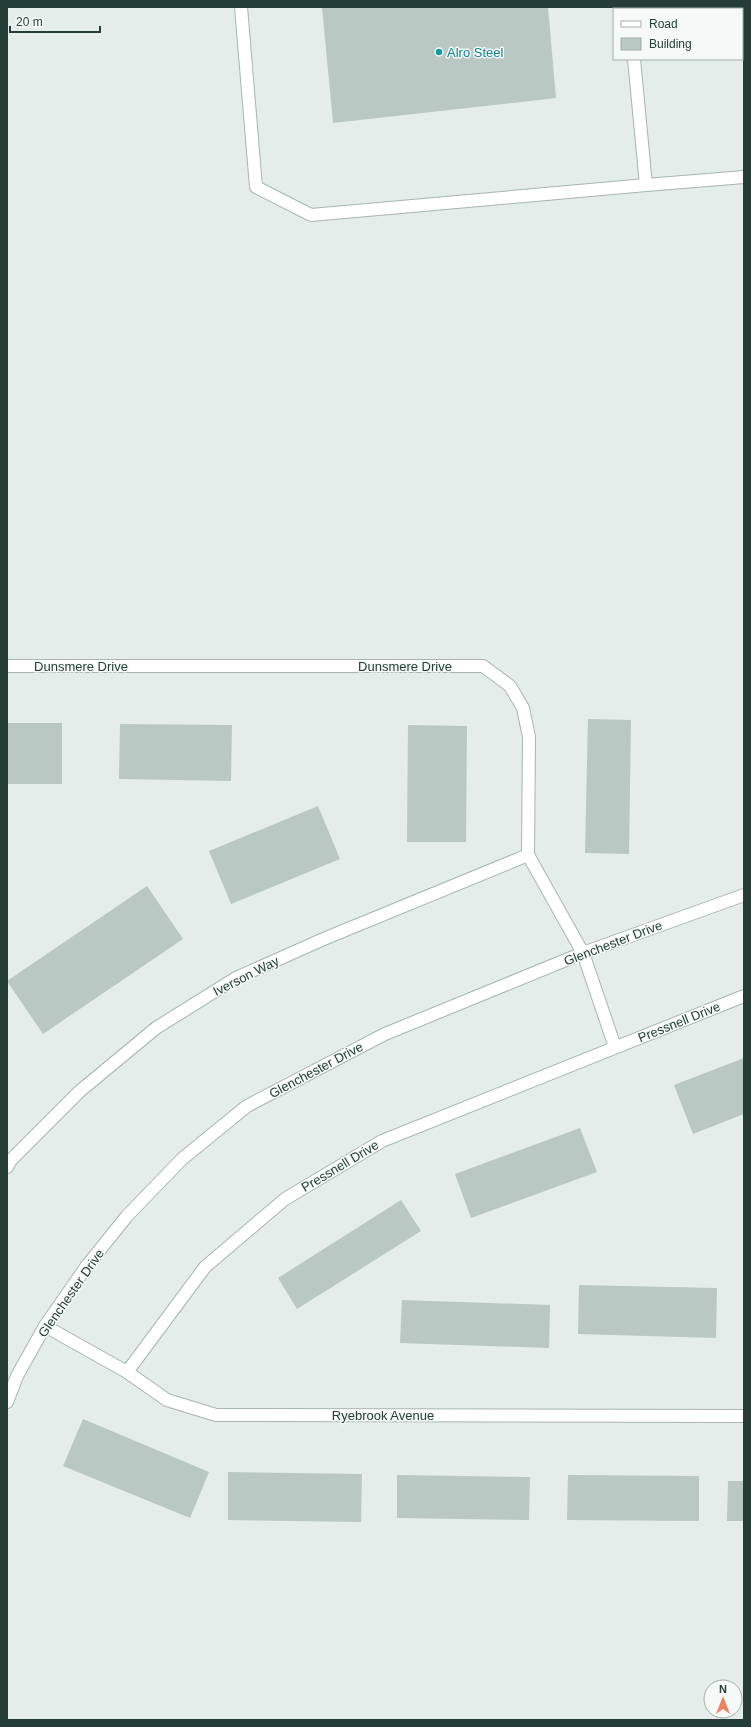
<svg xmlns="http://www.w3.org/2000/svg" width="751" height="1727" viewBox="0 0 751 1727" font-family="Helvetica,sans-serif">
<style>
.building{fill:#b9c8c2}
.lines{fill:none;stroke-linecap:round;stroke-linejoin:round}
.minor-casing{stroke:#a7b5b0;stroke-width:14}
.minor{stroke:#fff;stroke-width:12}
.culture-dot{fill:#0f9aa8;stroke:#f5f9f7;stroke-width:1.5}
.labels{text-anchor:middle;dominant-baseline:central;stroke-width:3;stroke-linejoin:round;paint-order:stroke}
.culture-label{font-size:13px;fill:#0d838f;stroke:#f5f9f7;text-anchor:start}
.street-label{font-size:13px;fill:#243e37;stroke:#f5f9f7}
</style>
<rect width="100%" height="100%" fill="#e4ede9"/>
<g class="building">
<path d="M322 7H548L556 98 333 123Z"/>
<path d="M588 719 631 720 629 854 585 853Z"/>
<rect x="7" y="723" width="55" height="61"/>
<path d="M120 724 232 725 231 781 119 779Z"/>
<path d="M408 725 467 726 466 842H407Z"/>
<path d="M318 806 340 859 231 904 209 851Z"/>
<path d="M147 886 183 939 43 1034 7 981Z"/>
<path d="M744 1058V1114L693 1134 674 1085Z"/>
<path d="M580 1128 597 1172 471 1218 455 1174Z"/>
<path d="M401 1200 421 1231 297 1309 278 1278Z"/>
<path d="M579 1285 717 1288 716 1338 578 1334Z"/>
<path d="M402 1300 550 1305 549 1348 400 1343Z"/>
<path d="M83 1419 209 1472 190 1518 63 1466Z"/>
<path d="M228 1472 362 1474 361 1522 228 1520Z"/>
<path d="M397 1475 530 1477 529 1520 397 1518Z"/>
<path d="M568 1475 699 1476V1521L567 1520Z"/>
<path d="M728 1481H744V1521H727Z"/>
</g>
<g class="lines">
<g class="minor-casing">
<g id="minor">
<path d="M241 7 256 187 311 215 646 185"/>
<path d="M629 7V9"/>
<path d="M634 59 646 185 744 177"/>
<path d="M7 666H483L510 686 523 708 529 737 528 855 583 953 615 1047"/>
<path d="M7 1167 11 1160 80 1091 156 1028 236 978 326 938 528 855"/>
<path d="M45 1326 127 1372 167 1400 216 1415 744 1416"/>
<path d="M127 1372 205 1267 285 1199 382 1141 744 996"/>
<path d="M7 1402 17 1376 45 1326 86 1267 127 1216 182 1159 247 1106 385 1034 583 953 744 895"/>
</g>
</g>
<use href="#minor" class="minor"/>
</g>
<circle class="culture-dot" cx="439" cy="52" r="4"/>
<g class="labels">
<g class="culture-label">
<text x="447" y="52">Alro Steel</text>
</g>
<g class="street-label">
<text x="81" y="666">Dunsmere Drive</text>
<text x="405" y="666">Dunsmere Drive</text>
<text transform="translate(613 943) rotate(-21)">Glenchester Drive</text>
<text transform="translate(246 976) rotate(-27)">Iverson Way</text>
<text transform="translate(679 1022) rotate(-22)">Pressnell Drive</text>
<text transform="translate(316 1070) rotate(-28)">Glenchester Drive</text>
<text transform="translate(340 1166) rotate(-31)">Pressnell Drive</text>
<text transform="translate(71 1293) rotate(-55)">Glenchester Drive</text>
<text x="383" y="1415">Ryebrook Avenue</text>
</g>
</g>
<rect width="751" height="1727" fill="none" stroke="#243e37" stroke-width="16"/>
<rect x="613" y="8" width="130" height="52" fill="#f5f9f7" stroke="#a1aeaa"/>
<rect x="621" y="21" width="20" height="6" fill="#ffffff" stroke="#a1aeaa"/>
<text x="649" y="28" font-size="12" fill="#243e37">Road</text>
<rect x="621" y="38" width="20" height="12" fill="#b9c8c2" stroke="#a1aeaa"/>
<text x="649" y="48" font-size="12" fill="#243e37">Building</text>
<g transform="translate(723 1699)"><circle r="19" fill="#f5f9f7" stroke="#a1aeaa"/>
<path d="M0-3L7 15L0 10L-7 15Z" fill="#ee8361"/>
<text y="-6" font-size="11" font-weight="bold" text-anchor="middle" fill="#243e37">N</text>
</g>
<path d="M10 26v6h90v-6" fill="none" stroke="#243e37" stroke-width="2"/>
<text x="16" y="26" font-size="12" fill="#243e37" stroke="#f5f9f7" stroke-width="3" paint-order="stroke">20 m</text>
</svg>
